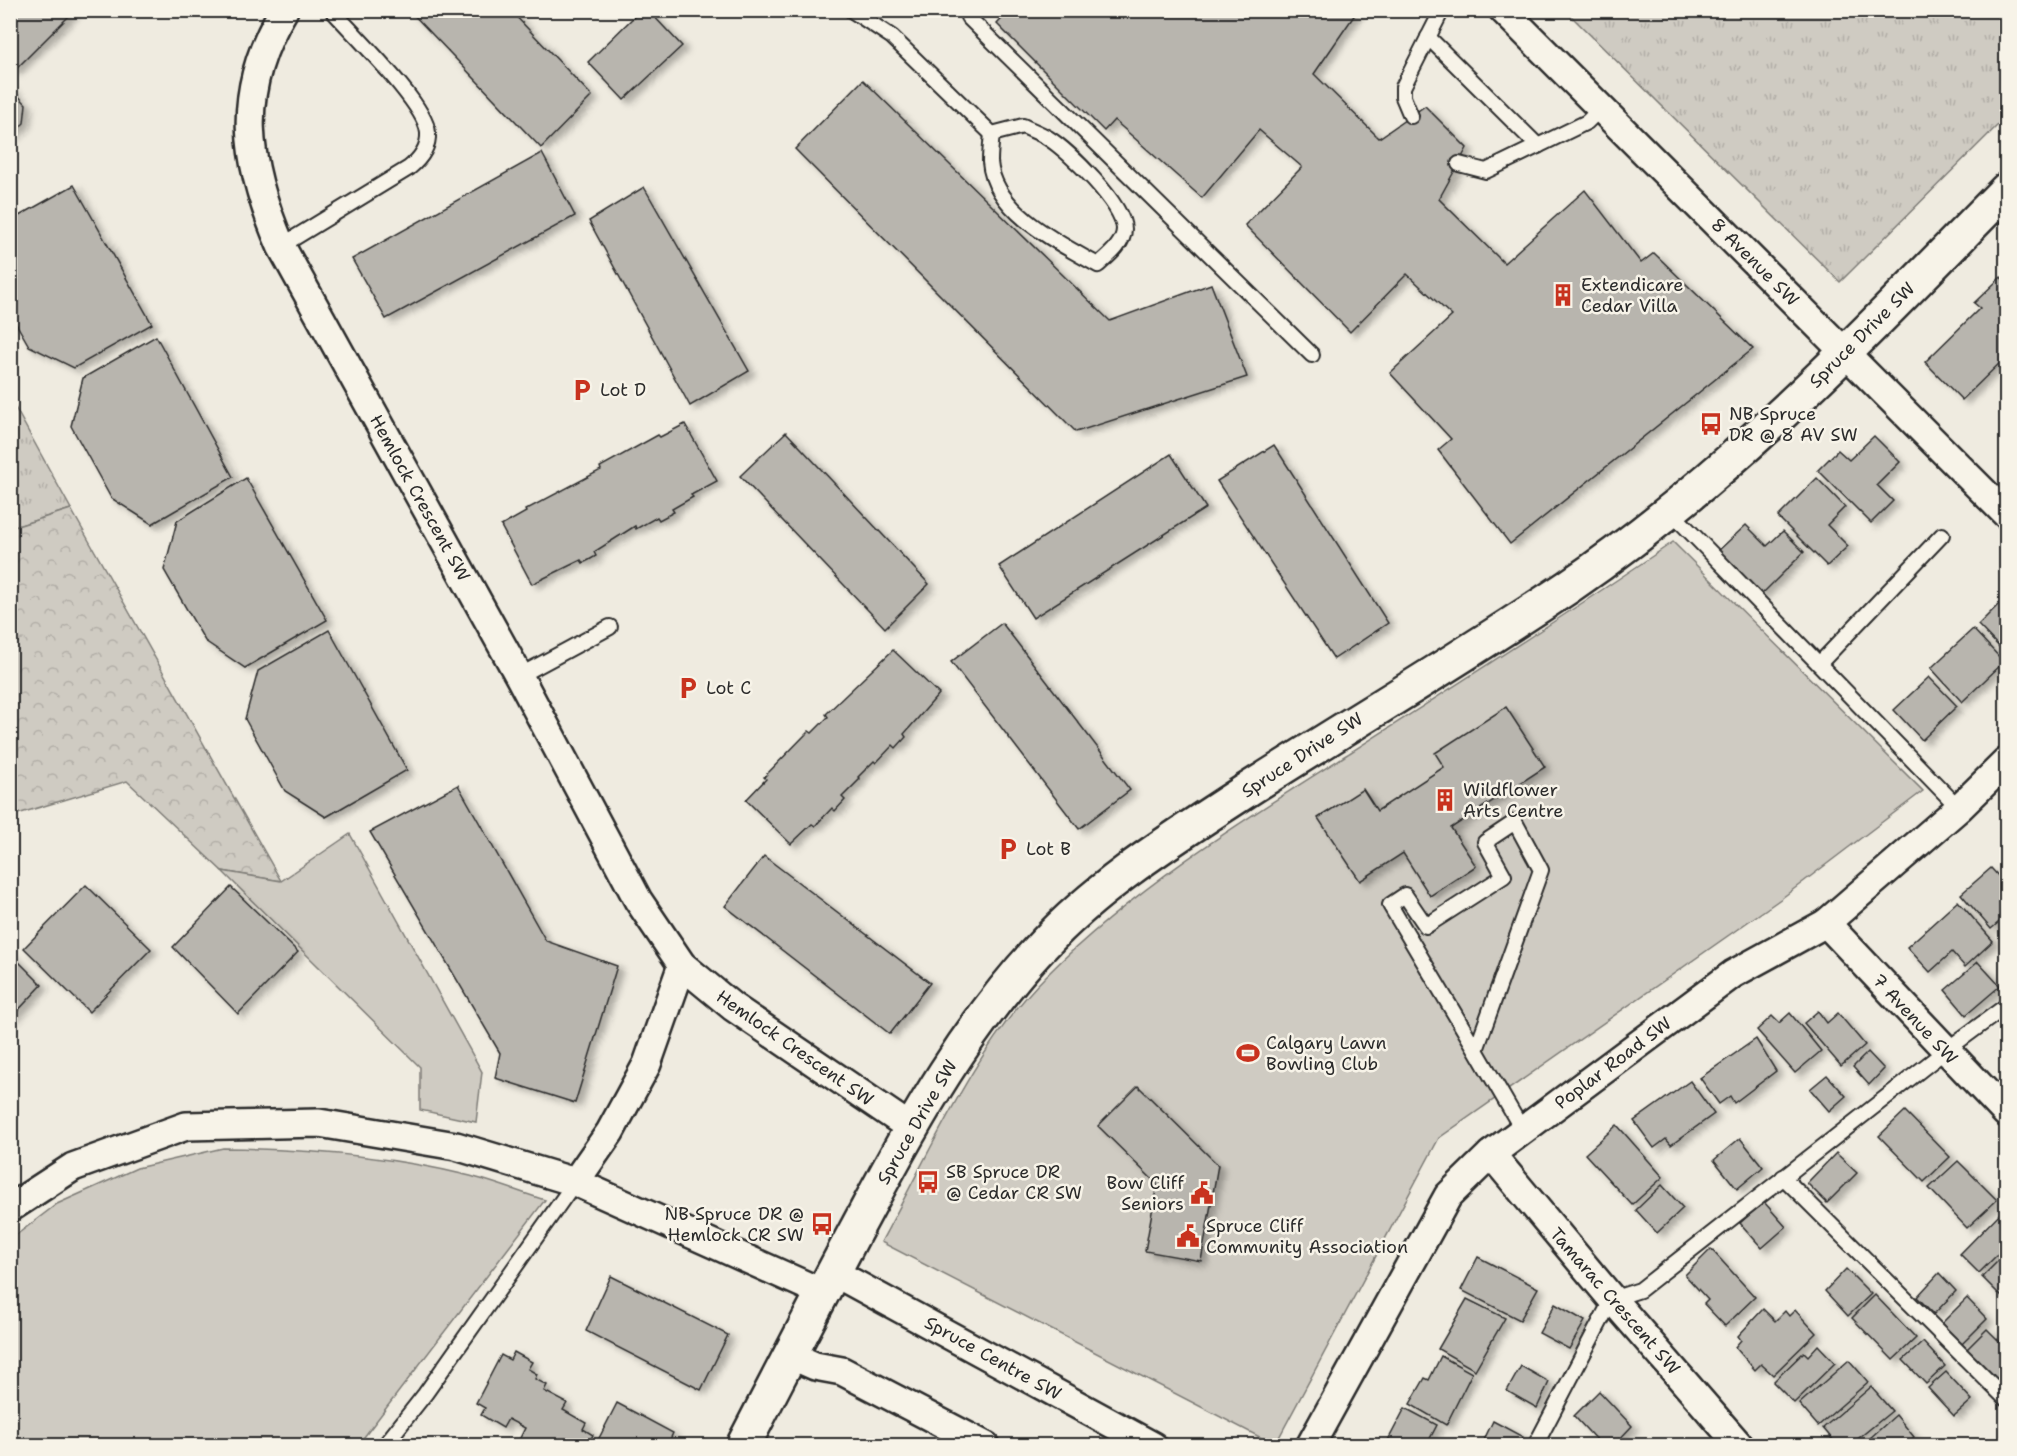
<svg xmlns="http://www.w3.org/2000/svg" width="2017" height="1456" viewBox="0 0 2017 1456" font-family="'Shantell Sans',sans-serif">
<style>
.grass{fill:url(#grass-tufts);stroke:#7d7b76;stroke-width:1.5}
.forest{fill:url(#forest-crowns);stroke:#7d7b76;stroke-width:1.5}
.park{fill:#cfcbc2;stroke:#7d7b76;stroke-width:1.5}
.building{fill:#b8b5ae;stroke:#2b2b2b;stroke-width:1.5;filter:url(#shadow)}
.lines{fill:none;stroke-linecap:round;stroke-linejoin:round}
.lane-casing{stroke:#2b2b2b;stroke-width:18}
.street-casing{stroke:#2b2b2b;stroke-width:32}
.secondary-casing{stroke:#2b2b2b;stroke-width:38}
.lane{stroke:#f7f3e8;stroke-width:14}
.street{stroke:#f7f3e8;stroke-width:27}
.secondary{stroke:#f7f3e8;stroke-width:33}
.labels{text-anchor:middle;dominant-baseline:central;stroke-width:5;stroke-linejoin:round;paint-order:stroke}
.street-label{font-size:18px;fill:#2b2b2b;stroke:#f7f3e8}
.poi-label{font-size:18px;fill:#2b2b2b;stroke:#f7f3e8;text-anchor:start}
</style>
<defs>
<pattern id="grass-tufts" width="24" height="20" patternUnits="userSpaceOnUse" patternTransform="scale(1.5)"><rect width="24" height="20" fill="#cfcbc2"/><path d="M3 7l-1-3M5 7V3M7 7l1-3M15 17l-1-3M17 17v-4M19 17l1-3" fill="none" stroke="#b2aea7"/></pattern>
<pattern id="forest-crowns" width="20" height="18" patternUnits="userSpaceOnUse" patternTransform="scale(1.5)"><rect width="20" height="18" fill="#cfcbc2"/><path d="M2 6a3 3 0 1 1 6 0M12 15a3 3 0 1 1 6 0" fill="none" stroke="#b2aea7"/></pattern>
<filter id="shadow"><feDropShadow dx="6" dy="4" stdDeviation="3" flood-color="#0004"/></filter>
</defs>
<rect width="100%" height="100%" fill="#efebe0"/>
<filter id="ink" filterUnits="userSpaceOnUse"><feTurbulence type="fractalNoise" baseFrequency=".0167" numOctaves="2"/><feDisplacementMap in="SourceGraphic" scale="12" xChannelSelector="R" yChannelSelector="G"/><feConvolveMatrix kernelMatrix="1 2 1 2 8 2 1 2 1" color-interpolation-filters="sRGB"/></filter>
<g filter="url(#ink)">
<g class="grass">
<path d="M1566 11H2006V117L1840 282Z"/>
<path d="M11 400 71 509 11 528H10Z"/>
</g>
<path class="forest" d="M71 509 281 881 222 871 127 781 11 816V528Z"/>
<g class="park">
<path d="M1673 542 1923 791 1782 898 1439 1138 1275 1445 881 1242C929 1155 975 1046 1046 976 1135 887 1245 819 1351 752 1459 683 1567 615 1673 542Z"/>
<path d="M350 834 482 1072 476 1122 420 1110V1067L222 871 281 881Z"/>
<path d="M223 1148C305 1149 386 1155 466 1175 492 1181 519 1192 545 1200L358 1445H11V1239L57 1204 137 1168Z"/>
</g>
<g class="building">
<path d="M10 10H75L14 71 10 68Z"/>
<path d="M409 10H510L592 96 541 148Z"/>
<path d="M641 10H648L682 46 624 100 588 62Z"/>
<path d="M1010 10H1358L1314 74 1379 138 1425 106 1467 148 1439 199 1504 263 1585 190 1641 263 1654 253 1753 349 1510 544 1438 450 1451 439 1390 373 1452 316 1407 274 1350 332 1245 225 1302 167 1259 130 1202 198 1114 120 1104 131 997 24Z"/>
<path d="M863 80 1110 321 1211 284 1247 377 1076 432 795 149Z"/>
<path d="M10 87 26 104 24 123 10 137Z"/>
<path d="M542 153 575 216 386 319 352 259Z"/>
<path d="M74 185 152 324 74 368 29 346 10 313V221Z"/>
<path d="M644 187 749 371 690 406 589 221Z"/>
<path d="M2001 277 2006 283V357L1962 400 1925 362 1980 308 1974 303Z"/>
<path d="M156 336 233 477 152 524 111 498 71 426 83 378Z"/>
<path d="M685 424 717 481 691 495 693 497 672 509 674 512 659 520 657 517 636 529 635 526 594 552 596 556 589 560 583 563 581 560 532 584 501 526 526 512 525 510 601 470 600 467 658 435 660 437Z"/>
<path d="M786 432 929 584 885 628 740 476Z"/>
<path d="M1874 436 1900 462 1877 485 1893 501 1871 523 1818 470 1838 450 1849 460Z"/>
<path d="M1274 445 1388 623 1334 659 1217 481Z"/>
<path d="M1171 454 1206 508 1033 618 999 566Z"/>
<path d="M246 478 327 620 245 668 205 641 164 570 177 521Z"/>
<path d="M1817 478 1845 507 1827 525 1848 546 1827 566 1778 517Z"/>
<path d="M1746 525 1767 546 1783 531 1804 552 1761 595 1718 551Z"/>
<path d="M2006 597V654L1978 625Z"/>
<path d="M1002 623 1130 790 1079 829 951 662Z"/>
<path d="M1973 629 2004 662 1962 702 1931 668Z"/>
<path d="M329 630 407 770 326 817 285 791 245 719 258 671Z"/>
<path d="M893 650 939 694 904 734 906 737 896 748 893 745 876 763 874 761 858 777 860 779 842 797 845 800 835 811 832 808 815 826 812 824 791 844 746 800 766 779 764 777 809 731 812 733 828 717 826 714Z"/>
<path d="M1929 677 1957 706 1922 740 1894 710Z"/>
<path d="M1506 707 1545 767 1451 828 1476 866 1430 896 1403 853 1360 881 1318 818 1363 789 1377 811 1444 767 1435 753Z"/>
<path d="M458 785 546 941 617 966 575 1103 495 1078 500 1053 370 832Z"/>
<path d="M764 856 930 983 890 1034 725 906Z"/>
<path d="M1991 868 2001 879 2006 875V916L1991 929 1961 894Z"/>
<path d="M86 885 151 949 89 1012 24 948Z"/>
<path d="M231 887 298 952 238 1014 173 947Z"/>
<path d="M1958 901 1993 941 1965 967 1952 952 1930 972 1907 947Z"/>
<path d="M10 953 42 985 10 1019Z"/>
<path d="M1978 962 2000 986 1966 1015 1945 990Z"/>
<path d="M1818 1011 1827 1023 1838 1013 1865 1045 1841 1066 1804 1023Z"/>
<path d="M1790 1013 1821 1051 1795 1073 1757 1030 1772 1016 1779 1023Z"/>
<path d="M1756 1039 1776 1071 1734 1103 1730 1096 1719 1104 1700 1078Z"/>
<path d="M1868 1052 1884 1069 1869 1085 1853 1067Z"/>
<path d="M1827 1075 1846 1096 1829 1111 1810 1089Z"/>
<path d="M1690 1081 1714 1114 1671 1145 1666 1139 1654 1148 1634 1121Z"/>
<path d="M1138 1086 1218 1165 1201 1261 1145 1251 1157 1184 1098 1126Z"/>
<path d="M1905 1111 1950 1157 1924 1182 1879 1136Z"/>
<path d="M1617 1125 1663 1177 1632 1205 1585 1154Z"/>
<path d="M1740 1138 1763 1167 1737 1189 1714 1160Z"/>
<path d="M1836 1153 1857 1173 1827 1203 1807 1183Z"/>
<path d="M1958 1161 1997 1200 1967 1228 1929 1188Z"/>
<path d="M1662 1185 1683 1208 1657 1233 1636 1210Z"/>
<path d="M1764 1202 1786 1227 1762 1248 1740 1223Z"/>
<path d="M2006 1207V1246L1979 1273 1960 1254Z"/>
<path d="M1711 1249 1755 1297 1725 1326 1704 1304 1708 1300 1685 1275Z"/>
<path d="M2006 1253V1294L2003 1298 1982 1277Z"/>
<path d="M1478 1257 1538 1288 1520 1320 1461 1290Z"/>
<path d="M1846 1269 1871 1294 1848 1316 1825 1291Z"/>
<path d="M1939 1273 1956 1291 1934 1314 1917 1297Z"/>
<path d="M611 1276 728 1335 701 1390 586 1331Z"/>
<path d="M1875 1295 1916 1338 1893 1360 1852 1318Z"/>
<path d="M1967 1298 1987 1319 1961 1345 1941 1324Z"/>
<path d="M1467 1299 1505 1318 1475 1370 1438 1349Z"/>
<path d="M1555 1304 1585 1321 1569 1349 1539 1333Z"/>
<path d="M1763 1309 1775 1321 1785 1311 1789 1316 1795 1310 1816 1333 1773 1375 1761 1364 1755 1370 1735 1347 1741 1340 1738 1336Z"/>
<path d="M1987 1329 2006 1348V1386L2003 1389 1965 1351Z"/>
<path d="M1923 1342 1945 1366 1926 1384 1903 1360Z"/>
<path d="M1818 1345 1835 1363 1794 1403 1773 1382 1804 1352 1808 1356Z"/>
<path d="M514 1352 532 1362 528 1369 537 1374 535 1379 547 1385 544 1391 567 1403 563 1410 586 1423 583 1429 593 1435 587 1446H516L525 1428 508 1419 503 1428 481 1415 485 1408 476 1403 501 1355 510 1360Z"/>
<path d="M1441 1356 1472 1373 1446 1425 1410 1404 1425 1378 1429 1380Z"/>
<path d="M1849 1360 1868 1382 1818 1426 1799 1404Z"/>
<path d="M1521 1366 1549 1382 1537 1408 1507 1391Z"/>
<path d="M1946 1372 1972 1400 1954 1416 1928 1388Z"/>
<path d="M1871 1387 1892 1411 1849 1446H1838L1823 1428Z"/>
<path d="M1599 1391 1632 1426 1613 1446H1602L1574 1416Z"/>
<path d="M617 1403 673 1433 667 1446H595Z"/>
<path d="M1405 1408 1437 1425 1426 1446H1385Z"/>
<path d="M1896 1415 1914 1437 1904 1446H1861Z"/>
<path d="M1493 1421 1523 1437 1519 1446H1481Z"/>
</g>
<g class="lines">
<g class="lane-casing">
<g id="lane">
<path d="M851 10 892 37 992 134"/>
<path d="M975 10 968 17 1312 355"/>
<path d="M1428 37 1538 146"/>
<path d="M1411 116 1403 97V87L1442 10"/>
<path d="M1023 126C1031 130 1040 133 1048 138 1069 151 1123 204 1124 229 1124 244 1108 256 1098 265 1060 244 994 212 990 162 990 153 991 143 992 134Z"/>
<path d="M1459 164 1486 171 1587 122 1601 108"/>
<path d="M281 246 409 168C420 159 429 148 428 133 426 104 354 35 332 10"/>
<path d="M1671 512 1959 808"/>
<path d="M1819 664 1942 535"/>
<path d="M519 676 610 627"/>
<path d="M1476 1050 1390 905 1405 895 1426 926 1504 876 1485 842 1515 822 1541 870 1476 1050 1523 1131"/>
<path d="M1783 1177 2006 1399"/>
<path d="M384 1446 425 1394 575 1182"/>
<path d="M1535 1446 1612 1299 1640 1290 1945 1051 2006 1006"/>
</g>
</g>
<g class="street-casing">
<g id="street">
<path d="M284 10C234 92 245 163 281 246L519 676 638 900 682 965 733 1007 911 1128"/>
<path d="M1503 10 2006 514"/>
<path d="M1826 923 2006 1113"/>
<path d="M1491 1154 1612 1299 1740 1446"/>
<path d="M575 1182 610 1132 647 1064 682 965"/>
<path d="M10 1208 73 1167 186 1126 319 1123 456 1146 575 1182 823 1293"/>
<path d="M833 1272 1153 1446"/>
<path d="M790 1355 815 1366 842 1371 986 1446"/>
<path d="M1310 1446 1448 1196 1491 1154 1733 974 1826 923 1959 808 2006 762"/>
</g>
</g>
<g class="secondary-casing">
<path id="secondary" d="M743 1446C784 1367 824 1289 866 1211 916 1117 968 1025 1042 946 1099 884 1174 838 1244 792 1352 723 1462 658 1568 587 1734 474 1866 332 2006 190"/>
</g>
<use href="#lane" class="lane"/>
<use href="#street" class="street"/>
<use href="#secondary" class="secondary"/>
</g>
</g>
<defs>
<g id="building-bare" transform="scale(1.8)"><path d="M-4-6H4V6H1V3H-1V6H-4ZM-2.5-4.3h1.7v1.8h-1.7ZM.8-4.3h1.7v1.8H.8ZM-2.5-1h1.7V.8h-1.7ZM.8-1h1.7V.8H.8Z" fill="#c8321e" stroke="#f7f3e8" stroke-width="2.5" paint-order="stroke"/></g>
<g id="parking-bare" transform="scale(1.8)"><path d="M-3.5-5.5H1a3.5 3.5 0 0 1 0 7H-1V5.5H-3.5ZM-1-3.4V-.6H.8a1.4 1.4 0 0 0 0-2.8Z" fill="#c8321e" stroke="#f7f3e8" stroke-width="2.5" paint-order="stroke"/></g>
<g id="bus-bare" transform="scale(1.8)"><path d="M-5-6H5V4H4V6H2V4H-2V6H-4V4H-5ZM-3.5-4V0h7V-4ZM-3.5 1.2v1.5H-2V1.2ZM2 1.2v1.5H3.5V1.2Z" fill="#c8321e" stroke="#f7f3e8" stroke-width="2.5" paint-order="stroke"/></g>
<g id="stadium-bare" transform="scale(1.8)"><path d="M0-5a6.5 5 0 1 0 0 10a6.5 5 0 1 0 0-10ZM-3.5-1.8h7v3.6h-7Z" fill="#c8321e" stroke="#f7f3e8" stroke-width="2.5" paint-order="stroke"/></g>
<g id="civic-bare" transform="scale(1.8)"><path d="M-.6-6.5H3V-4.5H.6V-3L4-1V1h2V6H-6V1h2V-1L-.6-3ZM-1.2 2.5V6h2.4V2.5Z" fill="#c8321e" stroke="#f7f3e8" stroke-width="2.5" paint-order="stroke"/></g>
</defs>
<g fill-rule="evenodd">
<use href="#building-bare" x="1563" y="295"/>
<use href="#parking-bare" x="582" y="390"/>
<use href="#bus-bare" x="1711" y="424"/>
<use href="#parking-bare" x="688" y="688"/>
<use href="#building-bare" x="1445" y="800"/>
<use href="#parking-bare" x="1008" y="849"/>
<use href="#stadium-bare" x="1248" y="1053"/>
<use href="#bus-bare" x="928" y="1182"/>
<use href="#civic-bare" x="1202" y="1193"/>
<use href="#bus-bare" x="822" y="1224"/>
<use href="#civic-bare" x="1188" y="1236"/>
</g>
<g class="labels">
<g class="street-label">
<text transform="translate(1755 262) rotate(45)">8 Avenue SW</text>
<text transform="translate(1862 335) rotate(-45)">Spruce Drive SW</text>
<text transform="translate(420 498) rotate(61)">Hemlock Crescent SW</text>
<text transform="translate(1302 755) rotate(-33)">Spruce Drive SW</text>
<text transform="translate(1915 1019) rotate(47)">7 Avenue SW</text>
<text transform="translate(795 1048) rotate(35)">Hemlock Crescent SW</text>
<text transform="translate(1613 1063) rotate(-37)">Poplar Road SW</text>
<text transform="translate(917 1122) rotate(-60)">Spruce Drive SW</text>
<text transform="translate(1615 1301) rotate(49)">Tamarac Crescent SW</text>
<text transform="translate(993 1358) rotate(29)">Spruce Centre SW</text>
</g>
<g class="poi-label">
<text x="1581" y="285">Extendicare<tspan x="1581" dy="21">Cedar Villa</tspan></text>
<text x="600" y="390">Lot D</text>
<text x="1729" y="414">NB Spruce<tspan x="1729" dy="21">DR @ 8 AV SW</tspan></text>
<text x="706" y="688">Lot C</text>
<text x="1463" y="790">Wildflower<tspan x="1463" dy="21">Arts Centre</tspan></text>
<text x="1026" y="849">Lot B</text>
<text x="1266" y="1043">Calgary Lawn<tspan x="1266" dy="21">Bowling Club</tspan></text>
<text x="946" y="1172">SB Spruce DR<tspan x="946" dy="21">@ Cedar CR SW</tspan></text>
<text x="1184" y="1183" text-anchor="end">Bow Cliff<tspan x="1184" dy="21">Seniors</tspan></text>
<text x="804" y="1214" text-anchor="end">NB Spruce DR @<tspan x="804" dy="21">Hemlock CR SW</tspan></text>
<text x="1206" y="1226">Spruce Cliff<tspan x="1206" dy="21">Community Association</tspan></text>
</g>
</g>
<rect width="2017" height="1456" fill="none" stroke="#f7f3e8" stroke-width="36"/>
<rect x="18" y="18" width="1981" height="1420" fill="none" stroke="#2b2b2b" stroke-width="2" filter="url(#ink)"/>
</svg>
